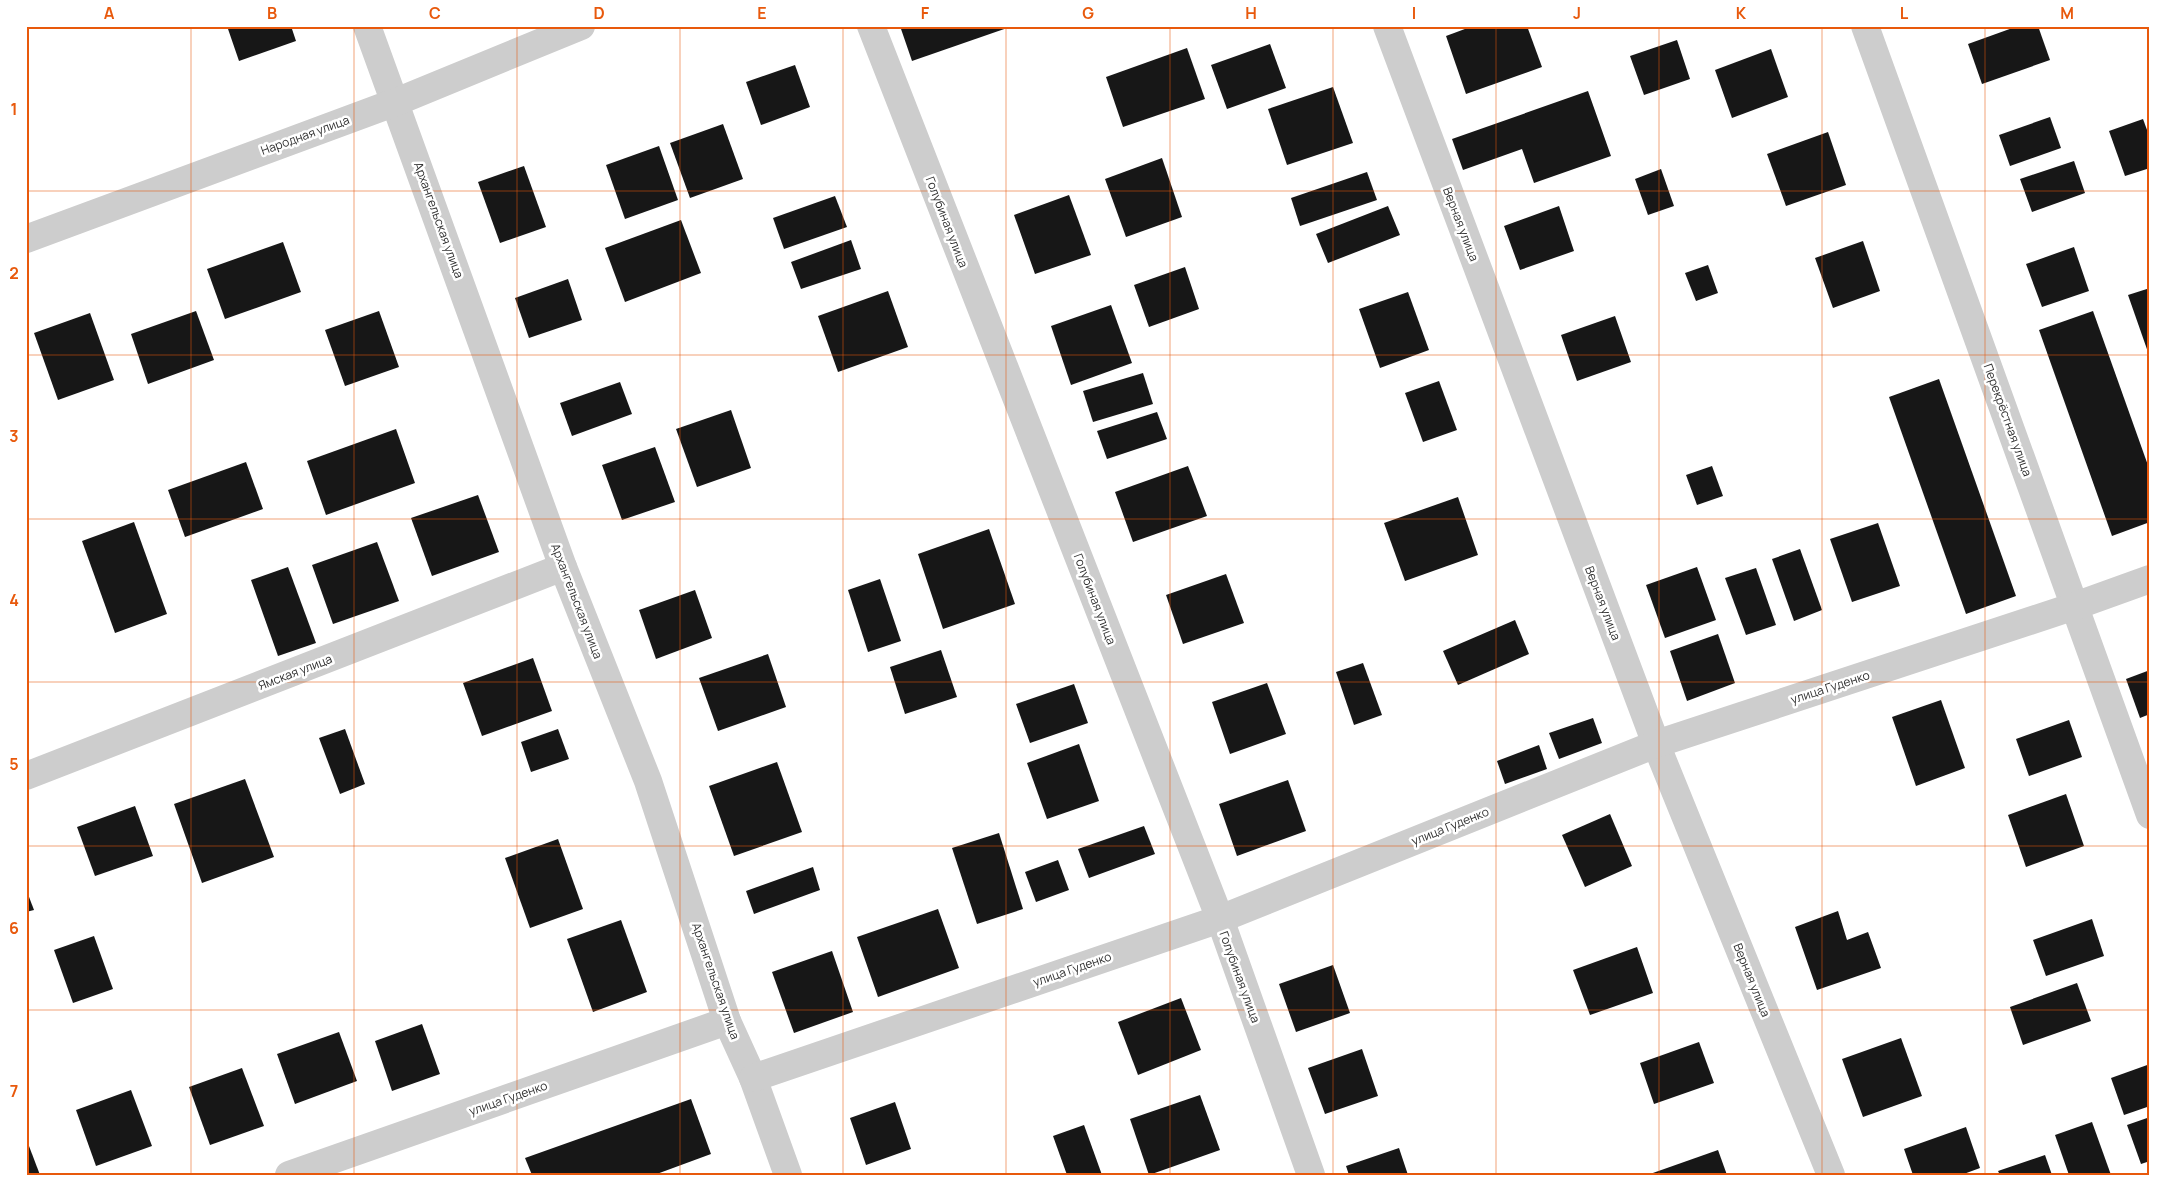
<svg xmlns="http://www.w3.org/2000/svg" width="2176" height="1201" viewBox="0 0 2176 1201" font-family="Manrope,sans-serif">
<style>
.building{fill:#171717}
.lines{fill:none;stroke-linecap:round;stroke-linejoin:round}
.minor{stroke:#cdcdcd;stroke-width:28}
.grid{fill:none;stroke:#e8590c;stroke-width:1;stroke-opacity:0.55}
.labels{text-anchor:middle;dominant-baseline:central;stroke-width:5;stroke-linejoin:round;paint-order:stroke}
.street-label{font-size:12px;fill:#303030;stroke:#fff}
.neatline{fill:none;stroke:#e8590c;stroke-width:2}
.grid-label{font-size:16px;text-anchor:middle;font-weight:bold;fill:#e8590c}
</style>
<rect width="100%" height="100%" fill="#fff"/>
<g class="building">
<path d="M227 26H291L296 41 239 61Z"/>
<path d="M900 26H1010V27L912 61Z"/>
<path d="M1473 26H1527L1542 67 1466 94 1446 36Z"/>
<path d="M2018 26H2038L2050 60 1982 84 1968 44Z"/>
<path d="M1677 40 1690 79 1644 95 1630 56Z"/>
<path d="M1270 44 1286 88 1227 109 1211 65Z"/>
<path d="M1187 48 1205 99 1123 127 1106 77Z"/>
<path d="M1771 49 1788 97 1732 118 1715 70Z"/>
<path d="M795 65 810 107 761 125 746 82Z"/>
<path d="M1333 87 1353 143 1287 165 1268 109Z"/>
<path d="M1588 91 1611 156 1534 183 1522 149 1463 170 1452 139Z"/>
<path d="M2050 117 2061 148 2010 166 1999 135Z"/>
<path d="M2143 119 2150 138V168L2125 176 2109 131Z"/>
<path d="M723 124 743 179 690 198 670 143Z"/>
<path d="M1828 132 1846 185 1786 206 1767 154Z"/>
<path d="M659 146 678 200 625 219 606 165Z"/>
<path d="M1162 158 1182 217 1126 237 1105 179Z"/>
<path d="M2074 161 2085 193 2032 212 2020 179Z"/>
<path d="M524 166 546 227 500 243 478 182Z"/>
<path d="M1661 169 1674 206 1648 215 1635 179Z"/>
<path d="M1367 172 1377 200 1300 226 1291 198Z"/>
<path d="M1069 195 1091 255 1035 274 1014 215Z"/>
<path d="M835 196 847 227 784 249 773 218Z"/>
<path d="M1388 206 1400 235 1328 263 1316 234Z"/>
<path d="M1559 206 1574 251 1520 270 1504 226Z"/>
<path d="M681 220 701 273 625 302 605 248Z"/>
<path d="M851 240 861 269 801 289 791 262Z"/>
<path d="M1863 241 1880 291 1833 308 1815 258Z"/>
<path d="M283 242 301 292 225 319 207 269Z"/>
<path d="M2074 247 2089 291 2042 307 2026 264Z"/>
<path d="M1708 265 1718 293 1696 301 1685 273Z"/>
<path d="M1185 267 1199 309 1149 327 1134 285Z"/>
<path d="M568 279 582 320 529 338 515 298Z"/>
<path d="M2150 288V355H2149L2128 295Z"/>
<path d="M888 291 908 347 838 372 818 316Z"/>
<path d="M1408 292 1429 350 1380 368 1359 309Z"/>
<path d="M1111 305 1132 363 1071 385 1051 326Z"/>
<path d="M196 311 214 360 148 384 131 334Z"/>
<path d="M379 311 399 367 345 386 325 330Z"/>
<path d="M2093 311 2150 471V522L2112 536 2039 330Z"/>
<path d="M90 313 114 380 58 400 34 333Z"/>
<path d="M1615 316 1631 362 1577 381 1561 335Z"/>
<path d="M1143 373 1153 404 1093 422 1083 391Z"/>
<path d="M1939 379 2016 596 1966 614 1889 397Z"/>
<path d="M1439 381 1457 430 1423 442 1405 393Z"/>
<path d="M620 382 632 414 572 436 560 403Z"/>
<path d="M731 410 751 468 697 487 676 429Z"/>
<path d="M1157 412 1167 439 1107 459 1097 431Z"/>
<path d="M396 429 415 483 326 515 307 461Z"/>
<path d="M655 447 675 502 622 520 602 465Z"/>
<path d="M246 462 263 509 185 537 168 490Z"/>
<path d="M1188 466 1207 516 1133 542 1115 492Z"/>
<path d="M1712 466 1723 496 1697 505 1686 475Z"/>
<path d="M478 495 499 552 432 576 411 518Z"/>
<path d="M1458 497 1478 555 1405 581 1384 523Z"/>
<path d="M134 522 167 614 115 633 82 541Z"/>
<path d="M1878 523 1900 586 1852 602 1830 539Z"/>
<path d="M989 529 1015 604 943 629 918 554Z"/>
<path d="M377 542 399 601 333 624 312 565Z"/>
<path d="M1800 549 1822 610 1794 621 1772 559Z"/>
<path d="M288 567 316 643 278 656 251 580Z"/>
<path d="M1697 567 1716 620 1665 638 1646 585Z"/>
<path d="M1756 568 1776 625 1746 635 1725 578Z"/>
<path d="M1226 574 1244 623 1183 644 1166 595Z"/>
<path d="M880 579 901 641 868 652 848 590Z"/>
<path d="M695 590 712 638 656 659 639 610Z"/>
<path d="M1515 620 1529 654 1458 685 1443 651Z"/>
<path d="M1718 634 1735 683 1687 701 1670 651Z"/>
<path d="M941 650 957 697 905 714 890 667Z"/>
<path d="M768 654 786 707 718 731 699 678Z"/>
<path d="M533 658 552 711 482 736 463 683Z"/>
<path d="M1363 663 1382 715 1354 725 1336 672Z"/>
<path d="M2150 670V714L2140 718 2126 679Z"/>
<path d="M1267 683 1286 734 1230 754 1212 702Z"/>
<path d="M1074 684 1088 723 1030 743 1016 704Z"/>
<path d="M1941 700 1965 768 1916 786 1892 717Z"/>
<path d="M1593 718 1602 743 1559 759 1549 733Z"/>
<path d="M2069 720 2082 757 2029 776 2016 739Z"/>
<path d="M345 729 365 784 340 794 319 738Z"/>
<path d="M558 729 569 759 531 772 521 742Z"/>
<path d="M1079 744 1099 801 1047 819 1027 763Z"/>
<path d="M1539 745 1547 769 1505 784 1497 761Z"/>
<path d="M777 762 802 832 734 856 709 786Z"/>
<path d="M245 779 274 857 202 883 174 804Z"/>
<path d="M1288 780 1306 831 1237 856 1219 804Z"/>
<path d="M2066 794 2084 846 2026 867 2008 815Z"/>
<path d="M135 806 153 856 95 876 77 827Z"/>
<path d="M1610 814 1632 866 1585 887 1562 835Z"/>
<path d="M1144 826 1155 854 1089 878 1078 849Z"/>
<path d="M999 833 1023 909 977 924 952 848Z"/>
<path d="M558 839 583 909 530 928 505 858Z"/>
<path d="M1058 860 1069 890 1036 902 1025 872Z"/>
<path d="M813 867 820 890 754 914 746 891Z"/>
<path d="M26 889 34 910 26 912Z"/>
<path d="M938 909 959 968 878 997 857 937Z"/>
<path d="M1838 911 1847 940 1868 932 1881 968 1817 990 1795 927Z"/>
<path d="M2092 919 2104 956 2046 976 2033 940Z"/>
<path d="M621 920 647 992 593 1012 567 939Z"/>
<path d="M94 936 113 989 73 1003 54 950Z"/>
<path d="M1637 947 1653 993 1590 1015 1573 970Z"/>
<path d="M832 951 853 1012 794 1033 772 972Z"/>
<path d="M1333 965 1350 1013 1296 1032 1279 984Z"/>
<path d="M2077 983 2091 1021 2023 1045 2010 1007Z"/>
<path d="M1181 998 1201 1050 1138 1075 1118 1022Z"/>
<path d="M422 1024 440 1074 392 1091 375 1041Z"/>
<path d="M339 1032 357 1081 295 1104 277 1054Z"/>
<path d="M1901 1038 1922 1096 1863 1117 1842 1059Z"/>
<path d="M1699 1042 1714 1083 1654 1104 1640 1063Z"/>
<path d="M1362 1049 1378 1096 1325 1114 1308 1068Z"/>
<path d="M2150 1064V1106L2124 1115 2111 1078Z"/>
<path d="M242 1068 264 1126 210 1145 189 1087Z"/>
<path d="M131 1090 152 1146 96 1166 76 1110Z"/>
<path d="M1200 1095 1220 1150 1149 1175 1130 1119Z"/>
<path d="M691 1099 711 1154 654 1175H532L525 1158Z"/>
<path d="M895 1102 911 1149 866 1165 850 1118Z"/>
<path d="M2150 1117V1161L2141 1164 2127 1125Z"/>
<path d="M2092 1122 2111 1175H2069L2055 1135Z"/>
<path d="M1084 1125 1102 1175H1067L1053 1136Z"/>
<path d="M1966 1127 1980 1168 1961 1175H1913L1904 1149Z"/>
<path d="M29 1146 40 1175H26V1147Z"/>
<path d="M1399 1148 1408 1175H1349L1346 1166Z"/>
<path d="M1718 1150 1727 1175H1650V1174Z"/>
<path d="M2045 1155 2052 1175H2000L1998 1171Z"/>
</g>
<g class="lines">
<g class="minor">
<path d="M367 26 563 567 648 781 727 1021 753 1078 788 1175"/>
<path d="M871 26 1220 919 1311 1175"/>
<path d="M1387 26 1656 744 1831 1175"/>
<path d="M1865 26 2150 815"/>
<path d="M26 239 396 102 581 26"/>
<path d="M26 776 563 567"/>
<path d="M753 1078 1220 919 1656 744 2075 606 2150 579"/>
<path d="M289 1175 727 1021"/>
</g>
</g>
<path class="grid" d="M191 26V1175M354 26V1175M517 26V1175M680 26V1175M843 26V1175M1006 26V1175M1170 26V1175M1333 26V1175M1496 26V1175M1659 26V1175M1822 26V1175M1985 26V1175M26 191H2150M26 355H2150M26 519H2150M26 682H2150M26 846H2150M26 1010H2150"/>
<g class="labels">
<g class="street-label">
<text transform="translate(305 135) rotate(-20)">Народная улица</text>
<text transform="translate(439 220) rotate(70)">Архангельская улица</text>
<text transform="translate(947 222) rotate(69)">Голубиная улица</text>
<text transform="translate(1461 224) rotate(69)">Верная улица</text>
<text transform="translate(2008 420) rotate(70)">Перекрёстная улица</text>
<text transform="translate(1095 599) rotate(69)">Голубиная улица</text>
<text transform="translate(577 601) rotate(69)">Архангельская улица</text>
<text transform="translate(1603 603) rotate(69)">Верная улица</text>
<text transform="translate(295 672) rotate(-21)">Ямская улица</text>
<text transform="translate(1830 687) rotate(-18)">улица Гуденко</text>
<text transform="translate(1450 826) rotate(-22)">улица Гуденко</text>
<text transform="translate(1072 969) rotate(-19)">улица Гуденко</text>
<text transform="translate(1240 977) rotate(70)">Голубиная улица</text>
<text transform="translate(1752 980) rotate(68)">Верная улица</text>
<text transform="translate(716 981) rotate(71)">Архангельская улица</text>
<text transform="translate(508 1098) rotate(-19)">улица Гуденко</text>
</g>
</g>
<rect width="2176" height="1201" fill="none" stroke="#ffffff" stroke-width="55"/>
<rect x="28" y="28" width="2120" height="1146" class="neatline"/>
<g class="grid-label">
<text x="109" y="19">A</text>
<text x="272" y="19">B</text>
<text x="435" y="19">C</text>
<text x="599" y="19">D</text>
<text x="762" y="19">E</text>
<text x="925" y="19">F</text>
<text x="1088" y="19">G</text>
<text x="1251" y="19">H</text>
<text x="1414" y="19">I</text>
<text x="1577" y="19">J</text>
<text x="1741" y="19">K</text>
<text x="1904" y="19">L</text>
<text x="2067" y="19">M</text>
<text x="14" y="115">1</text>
<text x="14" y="279">2</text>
<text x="14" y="442">3</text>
<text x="14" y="606">4</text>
<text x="14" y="770">5</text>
<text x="14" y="934">6</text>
<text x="14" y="1097">7</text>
</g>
</svg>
